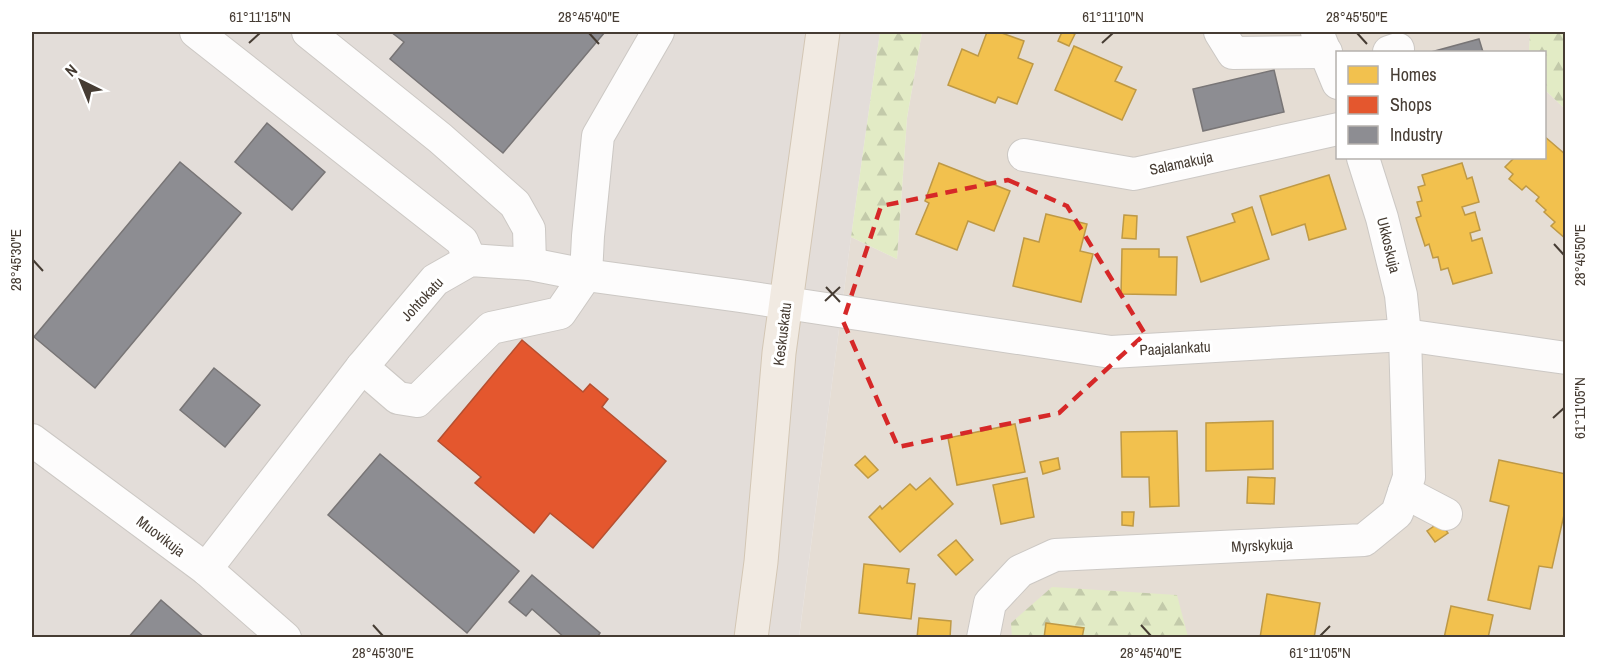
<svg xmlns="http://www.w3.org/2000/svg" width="1597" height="669" viewBox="0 0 1597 669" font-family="'Archivo Narrow',sans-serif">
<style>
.residential{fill:#e5ddd4}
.industrial{fill:#e3ddd9}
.forest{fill:url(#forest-firs)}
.homes{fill:#f2c14e;stroke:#be9946;stroke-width:1.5}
.shops{fill:#e4572e;stroke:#b54f30;stroke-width:1.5}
.industry{fill:#8d8d92;stroke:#787576;stroke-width:1.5}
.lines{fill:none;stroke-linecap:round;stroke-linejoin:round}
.minor-casing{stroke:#ccc8c4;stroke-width:34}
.major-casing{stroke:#d3c6b4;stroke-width:35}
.minor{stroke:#fdfcfc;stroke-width:32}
.major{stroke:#f1eae2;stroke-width:33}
.marked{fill:none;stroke:#d62828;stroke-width:4.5;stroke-dasharray:12 8;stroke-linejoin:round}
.ticks{fill:none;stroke:#463c33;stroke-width:2}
.labels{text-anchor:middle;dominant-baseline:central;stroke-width:6;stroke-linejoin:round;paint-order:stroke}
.street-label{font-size:15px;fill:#463c33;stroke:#fff}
.neatline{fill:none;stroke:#463c33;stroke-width:2}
.ticks-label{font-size:15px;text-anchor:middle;fill:#463c33}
</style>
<defs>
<pattern id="forest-firs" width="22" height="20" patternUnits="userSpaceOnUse" patternTransform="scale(1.5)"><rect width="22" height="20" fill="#e2ebc5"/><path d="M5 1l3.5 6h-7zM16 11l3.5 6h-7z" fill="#c3caaa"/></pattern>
</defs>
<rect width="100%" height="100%" fill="#f0ece8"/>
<path class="residential" d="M922 32H1530L1529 52H1338V158H1544L1545 90 1565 109V637L799 638 851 237 897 259 907 118Z"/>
<path class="industrial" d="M32 32H880L851 237 799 637H32Z"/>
<g class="forest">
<path d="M880 32H922L907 118 897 259 851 237Z"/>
<path d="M1530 32H1565V109L1545 90 1544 52H1529Z"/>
<path d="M1052 587 1177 595 1188 637H1012L1011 623Z"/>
</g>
<g class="homes">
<path d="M987 32H999L1024 41 1018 58 1033 64 1017 104 998 97 995 103 948 85 962 49 978 56Z"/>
<path d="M1062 32H1069L1075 34 1069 46 1058 41Z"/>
<path d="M1074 46 1122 67 1115 81 1136 90 1122 120 1055 90Z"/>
<path d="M1544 136 1566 155 1564 161 1566 162V239L1551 226 1555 222 1544 212 1546 210 1536 201 1539 197 1526 186 1522 190 1509 179 1513 174 1505 167 1514 158H1544Z"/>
<path d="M939 163 1010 191 994 231 968 221 957 250 916 234 929 203 925 201Z"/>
<path d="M1462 163 1467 179 1472 177 1479 202 1462 207 1465 215 1475 212 1480 230 1470 233 1472 241 1482 238 1492 273 1453 284 1448 268 1441 270 1438 257 1433 258 1429 244 1425 246 1416 218 1421 216 1417 202 1422 201 1418 187 1425 185 1422 175Z"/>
<path d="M1329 175 1346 229 1309 240 1305 224 1272 235 1260 196Z"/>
<path d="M1252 207 1269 259 1201 282 1187 237 1235 222 1232 214Z"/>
<path d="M1046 214 1087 224 1080 251 1093 254 1081 302 1013 286 1024 238 1039 242Z"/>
<path d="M1124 215 1137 216 1136 239 1122 238Z"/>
<path d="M1122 249H1159V257H1177L1176 295 1121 294Z"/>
<path d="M1273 421V469L1206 471V423Z"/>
<path d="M1015 424 1025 472 957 485 948 438Z"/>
<path d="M1177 431 1179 506 1150 507 1149 477H1122L1121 432Z"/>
<path d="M865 456 878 470 868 478 855 465Z"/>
<path d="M1058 458 1060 469 1043 474 1040 462Z"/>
<path d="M1499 460 1566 474V506L1552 568 1539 566 1530 609 1488 600 1509 506 1490 501Z"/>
<path d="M1248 477 1275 478 1274 504 1247 503Z"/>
<path d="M930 478 953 504 900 552 869 517 880 506 882 509 910 484 916 490Z"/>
<path d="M1027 478 1034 517 1001 524 993 485Z"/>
<path d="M1122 512H1134L1133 526 1122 525Z"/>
<path d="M1440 522 1448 533 1435 542 1427 531Z"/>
<path d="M956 540 973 560 956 575 938 555Z"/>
<path d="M864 564 909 569 907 583 915 584 911 619 859 613Z"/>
<path d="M1267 594 1320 603 1314 638H1260Z"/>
<path d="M1451 606 1493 615 1488 638H1444Z"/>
<path d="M919 618 951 621 950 638H917Z"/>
<path d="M1046 623 1084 628 1082 638H1044Z"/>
</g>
<path class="shops" d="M522 340 583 392 590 384 608 399 602 407 666 461 593 548 550 513 534 533 475 483 481 477 438 441Z"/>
<g class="industry">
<path d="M391 32H605L503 153 390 59 404 42Z"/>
<path d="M1479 39 1483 52H1431Z"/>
<path d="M1274 70 1284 112 1203 131 1193 89Z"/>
<path d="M267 123 325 172 292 210 235 162Z"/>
<path d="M180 162 241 213 95 388 34 337Z"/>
<path d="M214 368 260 405 225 447 180 410Z"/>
<path d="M380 454 519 571 467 633 328 515Z"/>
<path d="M532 575 600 633 597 638H565L532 609 526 616 509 602Z"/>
<path d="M161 600 205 638H128Z"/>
</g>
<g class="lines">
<g class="minor-casing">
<g id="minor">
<path d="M196 32 462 241 470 260"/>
<path d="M308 32 440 138 515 204 529 229 530 264"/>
<path d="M1220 32 1233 53 1326 52"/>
<path d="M1317 32 1338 83"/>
<path d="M1389 52 1398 49"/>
<path d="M1024 155 1134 174 1338 129"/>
<path d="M362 367 398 398 417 401 491 328 560 313 586 275 588 236 598 136 658 32"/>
<path d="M32 440 206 569 285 638"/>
<path d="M1404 492 1446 514"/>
<path d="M206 569 362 367 435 280 470 260 530 264 586 275 740 296 1111 352 1405 335 1566 358"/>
<path d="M983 638 990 603 1020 571 1055 555 1364 540 1397 513 1409 477 1405 335 1401 295 1382 218 1363 158"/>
</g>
</g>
<g class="major-casing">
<path id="major" d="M751 638 761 562 779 353 823 32"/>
</g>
<use href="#minor" class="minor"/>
<use href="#major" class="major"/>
</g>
<path class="marked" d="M1008 180 1067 206 1145 334 1059 413 898 447 843 321 881 206Z"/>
<path class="ticks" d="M589 33 599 44M1357 33 1367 44M249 43 260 33M1102 43 1113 33M1554 244 1564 255M33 260 43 271M826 287 840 302M825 301 840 287M1553 418 1564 408M373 625 383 636M1141 625 1151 636M1320 636 1330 626"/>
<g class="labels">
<g class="street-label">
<text transform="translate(1181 163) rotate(-12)">Salamakuja</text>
<text transform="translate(1389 245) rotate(76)">Ukkoskuja</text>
<text transform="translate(422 299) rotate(-47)">Johtokatu</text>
<text transform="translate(782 334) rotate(-83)">Keskuskatu</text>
<text transform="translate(1175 348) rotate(-3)">Paajalankatu</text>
<text transform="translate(161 536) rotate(37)">Muovikuja</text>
<text transform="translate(1262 545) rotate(-3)">Myrskykuja</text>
</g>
</g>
<rect width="1597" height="669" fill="none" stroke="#ffffff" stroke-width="66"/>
<rect x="1336" y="51" width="210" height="108" fill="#ffffff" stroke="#b5b1ad" stroke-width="1.5"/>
<rect x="1348" y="66" width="30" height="18" fill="#f2c14e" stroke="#b5b1ad" stroke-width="1.5"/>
<text x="1390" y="81" font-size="18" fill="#463c33">Homes</text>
<rect x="1348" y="96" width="30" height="18" fill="#e4572e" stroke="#b5b1ad" stroke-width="1.5"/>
<text x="1390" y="111" font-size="18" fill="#463c33">Shops</text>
<rect x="1348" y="126" width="30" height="18" fill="#8d8d92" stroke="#b5b1ad" stroke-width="1.5"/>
<text x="1390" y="141" font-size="18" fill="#463c33">Industry</text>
<g transform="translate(81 81) rotate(317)" stroke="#ffffff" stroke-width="4.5" paint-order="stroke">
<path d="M0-4.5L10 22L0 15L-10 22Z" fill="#463c33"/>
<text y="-9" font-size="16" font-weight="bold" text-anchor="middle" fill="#463c33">N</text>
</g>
<rect x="33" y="33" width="1531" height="603" class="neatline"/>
<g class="ticks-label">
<text x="260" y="22">61°11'15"N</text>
<text x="589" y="22">28°45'40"E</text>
<text x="1113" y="22">61°11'10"N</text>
<text x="1357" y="22">28°45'50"E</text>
<text transform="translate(1580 255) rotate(-90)" y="5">28°45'50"E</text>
<text transform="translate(16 260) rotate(-90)" y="5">28°45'30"E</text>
<text transform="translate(1580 408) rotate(-90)" y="5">61°11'05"N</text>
<text x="383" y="658">28°45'30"E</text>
<text x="1151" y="658">28°45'40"E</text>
<text x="1320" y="658">61°11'05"N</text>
</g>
</svg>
